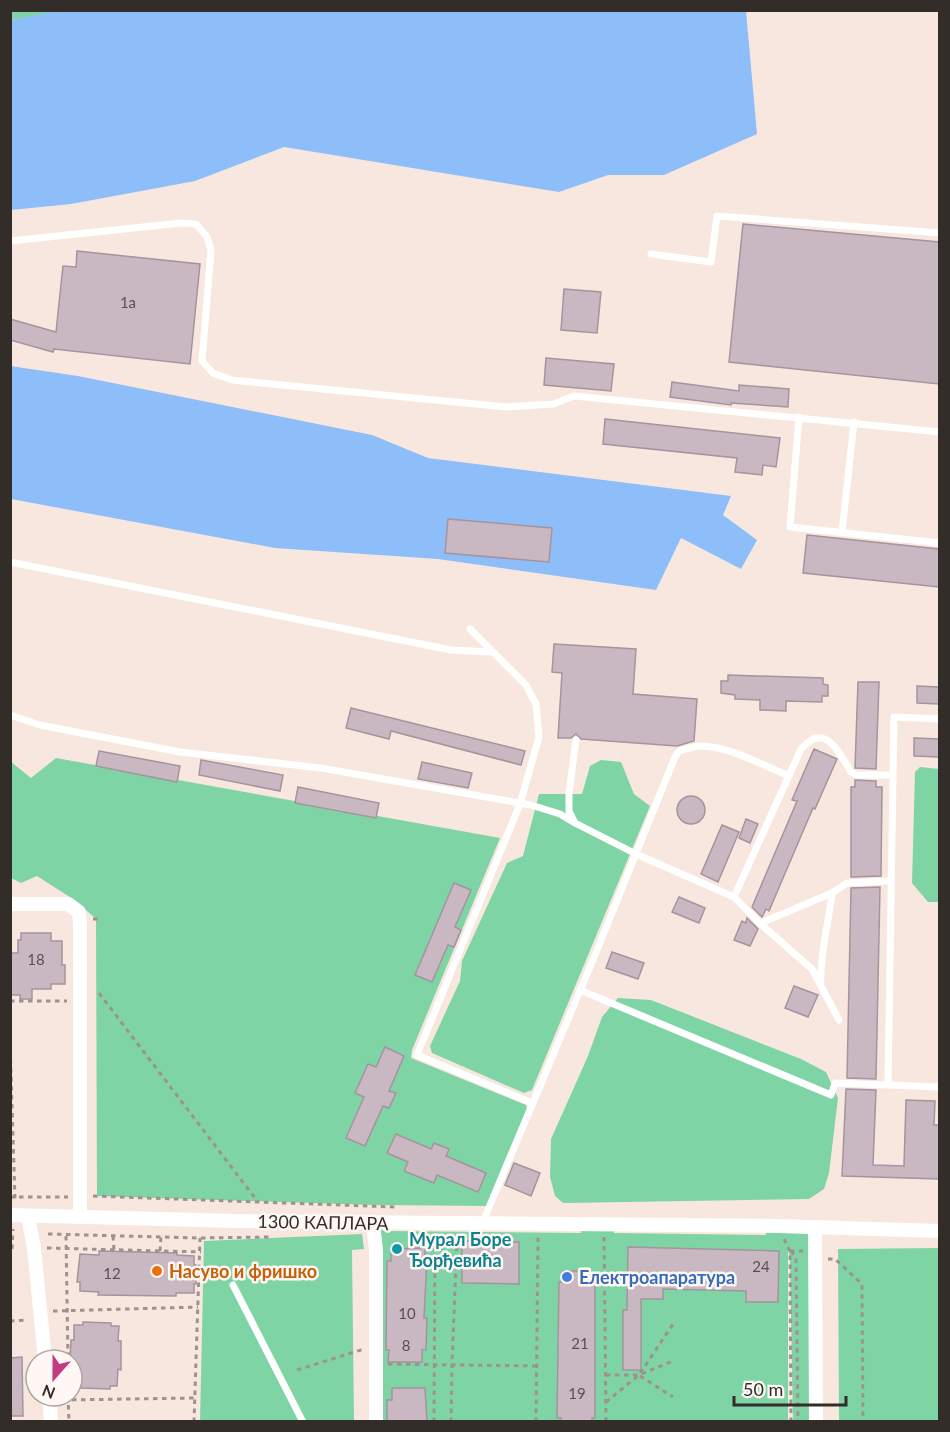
<svg xmlns="http://www.w3.org/2000/svg" width="950" height="1432" viewBox="0 0 950 1432" font-family="Lato,sans-serif">
<style>
.green{fill:#7fd4a5}
.water{fill:#8dbef9}
.building{fill:#c9b8c1;stroke:#a4949d;stroke-width:1.5}
.lines{fill:none;stroke-linecap:round;stroke-linejoin:round}
.path{stroke:#9e928c;stroke-width:3;stroke-dasharray:4.5 4.5;stroke-linecap:butt}
.lane{stroke:#fff;stroke-width:7}
.street{stroke:#fff;stroke-width:14}
.culture-dot{fill:#0f9aa8;stroke:#fef7f3;stroke-width:2}
.food-dot{fill:#e8710a;stroke:#fef7f3;stroke-width:2}
.shop-dot{fill:#3f7fe0;stroke:#fef7f3;stroke-width:2}
.labels{text-anchor:middle;dominant-baseline:central;stroke-width:5;stroke-linejoin:round;paint-order:stroke}
.number-label{font-size:15px;fill:#58504f}
.street-label{font-size:18px;fill:#332d29;stroke:#fef7f3}
.culture-label{font-size:18px;font-weight:bold;fill:#0d838f;stroke:#fef7f3;text-anchor:start}
.food-label{font-size:18px;font-weight:bold;fill:#c56008;stroke:#fef7f3;text-anchor:start}
.shop-label{font-size:18px;font-weight:bold;fill:#366cbe;stroke:#fef7f3;text-anchor:start}
</style>
<rect width="100%" height="100%" fill="#f8e7de"/>
<g class="green">
<path d="M10 11H63L11 20Z"/>
<path d="M56 758 500 838 412 1050 411 1058 526 1105 528 1114 489 1206 373 1205 97 1196 96 919 76 901 37 876 21 883 11 878 10 761 31 778Z"/>
<path d="M601 760 621 762 634 794 650 806 532 1090 524 1093 432 1053 430 1046 460 981 462 961 507 863 523 856 539 794H582L590 766Z"/>
<path d="M920 767 939 769V902H928L912 883 915 772Z"/>
<path d="M618 998 651 1000 801 1059 826 1072 838 1098 829 1173 824 1189 809 1199 563 1203 555 1196 550 1177 551 1139 588 1056 602 1017Z"/>
<path d="M383 1223V1231L581 1233 582 1226H614V1233L766 1235V1226L815 1227 816 1421H793L790 1258 788 1249V1421H383L382 1238 374 1237Z"/>
<path d="M362 1234 364 1249 352 1250 354 1421 200 1422 204 1241Z"/>
<path d="M939 1248V1421H839L838 1249Z"/>
</g>
<g class="water">
<path d="M63 10 746 11 757 134 664 175H608L559 192 284 147 195 181 71 204 11 210V20Z"/>
<path d="M10 366 78 376 372 435 428 458 731 496 723 515 757 540 741 569 681 538 656 590 438 559 275 548 11 499Z"/>
</g>
<g class="building">
<path d="M743 224 939 242V384L729 362Z"/>
<path d="M77 251 200 264 190 364 54 349 53 352 10 340V319L56 332 63 266 76 267Z"/>
<path d="M564 289 601 292 597 333 561 330Z"/>
<path d="M546 358 614 364 611 391 544 385Z"/>
<path d="M672 382 739 391V385L789 389 788 407 731 403V405L670 397Z"/>
<path d="M605 419 780 438 776 467 763 465 762 475 735 472 737 458 603 444Z"/>
<path d="M448 519 552 528 549 562 445 553Z"/>
<path d="M807 535 939 549V587L803 573Z"/>
<path d="M554 644 636 649 633 694 697 699 694 741 677 746 581 739 576 734 571 738H558L562 673 552 672Z"/>
<path d="M728 675 823 678V684L828 685V696H822V702L786 701V711L760 710V700L735 699V695L721 693V681H728Z"/>
<path d="M858 682H879L876 769 855 768Z"/>
<path d="M917 686 939 687V704L917 703Z"/>
<path d="M351 708 525 751 521 765 391 731 389 739 346 728Z"/>
<path d="M914 738 939 739V757L914 756Z"/>
<path d="M814 749 837 759 815 809 813 808 769 911 766 909 762 917 752 907 797 801 792 800Z"/>
<path d="M99 751 180 766 177 782 96 766Z"/>
<path d="M201 760 283 775 280 791 199 775Z"/>
<path d="M422 762 472 773 468 788 418 779Z"/>
<path d="M855 780 876 781V787H882L881 876 851 877V787H855Z"/>
<path d="M298 787 379 803 376 818 295 803Z"/>
<circle cx="691" cy="810" r="14"/>
<path d="M746 819 758 824 750 843 739 838Z"/>
<path d="M722 825 739 832 718 882 701 874Z"/>
<path d="M454 883 471 890 455 927 461 930 454 947 448 945 432 982 415 975Z"/>
<path d="M880 887 876 1079 847 1078 851 888Z"/>
<path d="M679 897 705 908 699 923 672 912Z"/>
<path d="M747 918 758 929 750 946 734 940 742 921 746 923Z"/>
<path d="M21 933H51V941H62V965H65V984H51V989H32V999H20V995H10V953H18V940H21Z"/>
<path d="M612 952 644 963 638 979 606 968Z"/>
<path d="M794 986 818 995 808 1017 785 1008Z"/>
<path d="M385 1047 404 1056 389 1091 396 1093 389 1108 383 1106 365 1146 346 1138 364 1097 355 1093 368 1064 376 1067Z"/>
<path d="M846 1089 876 1090 873 1165 904 1166 906 1100 935 1101 934 1125H939V1179L842 1176Z"/>
<path d="M396 1134 431 1149 434 1143 449 1149 446 1156 486 1173 478 1192 437 1175 434 1183 404 1171 408 1162 387 1153Z"/>
<path d="M514 1163 540 1173 531 1196 505 1185Z"/>
<path d="M462 1241 519 1242V1284L462 1283Z"/>
<path d="M628 1247 779 1251 778 1302H746V1291L663 1289V1299H641V1370H623V1310H627Z"/>
<path d="M425 1248V1260H427L424 1318H427L426 1350H422V1362H388L389 1350H386L387 1261H391V1249Z"/>
<path d="M99 1251 177 1253V1255L194 1256V1265H196V1284H194V1293H176V1296L98 1295 99 1292 80 1291V1282H77L80 1254 99 1255Z"/>
<path d="M563 1271H591V1283H595V1418H592V1422H561V1418H557L559 1282H563Z"/>
<path d="M83 1322 111 1323V1326H119L118 1341H121V1370L118 1369 117 1386H110V1389L81 1388V1385H73V1368L72 1360H70L71 1340H74V1325H83Z"/>
<path d="M22 1357 23 1416H10V1358Z"/>
<path d="M392 1388H425L427 1422H387V1400H392Z"/>
</g>
<g class="lines">
<g class="path">
<path d="M93 919H101"/>
<path d="M99 993 258 1202"/>
<path d="M10 1001H67"/>
<path d="M10 1041 15 1199"/>
<path d="M93 1196 395 1207"/>
<path d="M10 1197H68"/>
<path d="M48 1234 200 1238 271 1237"/>
<path d="M66 1236 68 1360"/>
<path d="M113 1236 114 1250"/>
<path d="M604 1237 606 1422"/>
<path d="M784 1239 790 1251 791 1422"/>
<path d="M47 1248 201 1252"/>
<path d="M12 1249 13 1229"/>
<path d="M160 1251 161 1237"/>
<path d="M790 1251H803"/>
<path d="M791 1251 796 1258 798 1422"/>
<path d="M828 1259H835L862 1284 863 1422"/>
<path d="M53 1311 198 1307"/>
<path d="M10 1321 27 1320"/>
<path d="M57 1354H70"/>
<path d="M388 1364 537 1366"/>
<path d="M297 1370 364 1349"/>
<path d="M606 1375H639L673 1361"/>
<path d="M640 1376 673 1397"/>
<path d="M68 1396 69 1422"/>
<path d="M63 1400 194 1398"/>
<path d="M606 1402 639 1375 675 1321"/>
<path d="M194 1422 200 1238"/>
<path d="M434 1422 435 1237"/>
<path d="M451 1422 452 1365 457 1237"/>
<path d="M536 1422 538 1237"/>
</g>
<g class="lane">
<path d="M10 241 181 223 196 224 207 237 211 250 202 361 213 373 232 380 506 407 553 404 574 396 940 432"/>
<path d="M651 254 711 262 717 216 940 233"/>
<path d="M799 417 790 527 940 543"/>
<path d="M842 532 854 422"/>
<path d="M10 562 451 650 492 652"/>
<path d="M470 629 526 685 536 704 539 737 520 804 417 1055 532 1103"/>
<path d="M10 715 40 725 180 752 321 768 531 805 560 814 575 823"/>
<path d="M576 740 569 793V811L575 823 636 854 734 897 764 927 812 969 839 1020"/>
<path d="M734 897 801 749C825 720 840 754 851 772L856 775H892"/>
<path d="M761 923 832 893 847 883 890 881"/>
<path d="M821 981C820 952 829 922 832 893"/>
<path d="M580 990 831 1095 835 1083 888 1085 894 717 940 719"/>
<path d="M888 1085 940 1087"/>
<path d="M482 1224 595 955 675 757 679 751C686 749 695 746 702 746 731 747 762 765 789 776"/>
<path d="M233 1285 303 1422"/>
</g>
<g class="street">
<path d="M10 904H68L79 912 80 923V1217"/>
<path d="M10 1215 236 1221 778 1226 940 1231"/>
<path d="M28 1216 34 1248 45 1360"/>
<path d="M373 1223 376 1251V1422"/>
<path d="M815 1227 816 1422"/>
<path d="M49 1396 51 1422"/>
</g>
</g>
<circle class="culture-dot" cx="397" cy="1249" r="6"/>
<circle class="food-dot" cx="157" cy="1271" r="6"/>
<circle class="shop-dot" cx="567" cy="1277" r="6"/>
<g class="labels">
<g class="number-label">
<text x="128" y="302">1a</text>
<text x="36" y="959">18</text>
<text x="761" y="1266">24</text>
<text x="112" y="1273">12</text>
<text x="407" y="1313">10</text>
<text x="580" y="1343">21</text>
<text x="406" y="1345">8</text>
<text x="577" y="1393">19</text>
</g>
<g class="street-label">
<text transform="translate(323 1222) rotate(1)">1300 КАПЛАРА</text>
</g>
<g class="culture-label">
<text x="409" y="1239">Мурал Боре<tspan x="409" dy="21">Ђорђевића</tspan></text>
</g>
<g class="food-label">
<text x="169" y="1271">Насуво и фришко</text>
</g>
<g class="shop-label">
<text x="579" y="1277">Електроапаратура</text>
</g>
</g>
<rect width="950" height="1432" fill="none" stroke="#332d29" stroke-width="24"/>
<g transform="translate(54 1378) rotate(201)"><circle r="28" fill="#fef7f3" stroke="#ada6a2" stroke-width="1.5"/>
<path d="M0-4.5L10 22L0 15L-10 22Z" fill="#c13c80"/>
<text y="-9" font-size="16" font-weight="bold" text-anchor="middle" fill="#332d29">N</text>
</g>
<path d="M734 1396v9h112v-9" fill="none" stroke="#332d29" stroke-width="3"/>
<text x="743" y="1396" font-size="18" fill="#332d29" stroke="#fef7f3" stroke-width="4.5" paint-order="stroke">50 m</text>
</svg>
